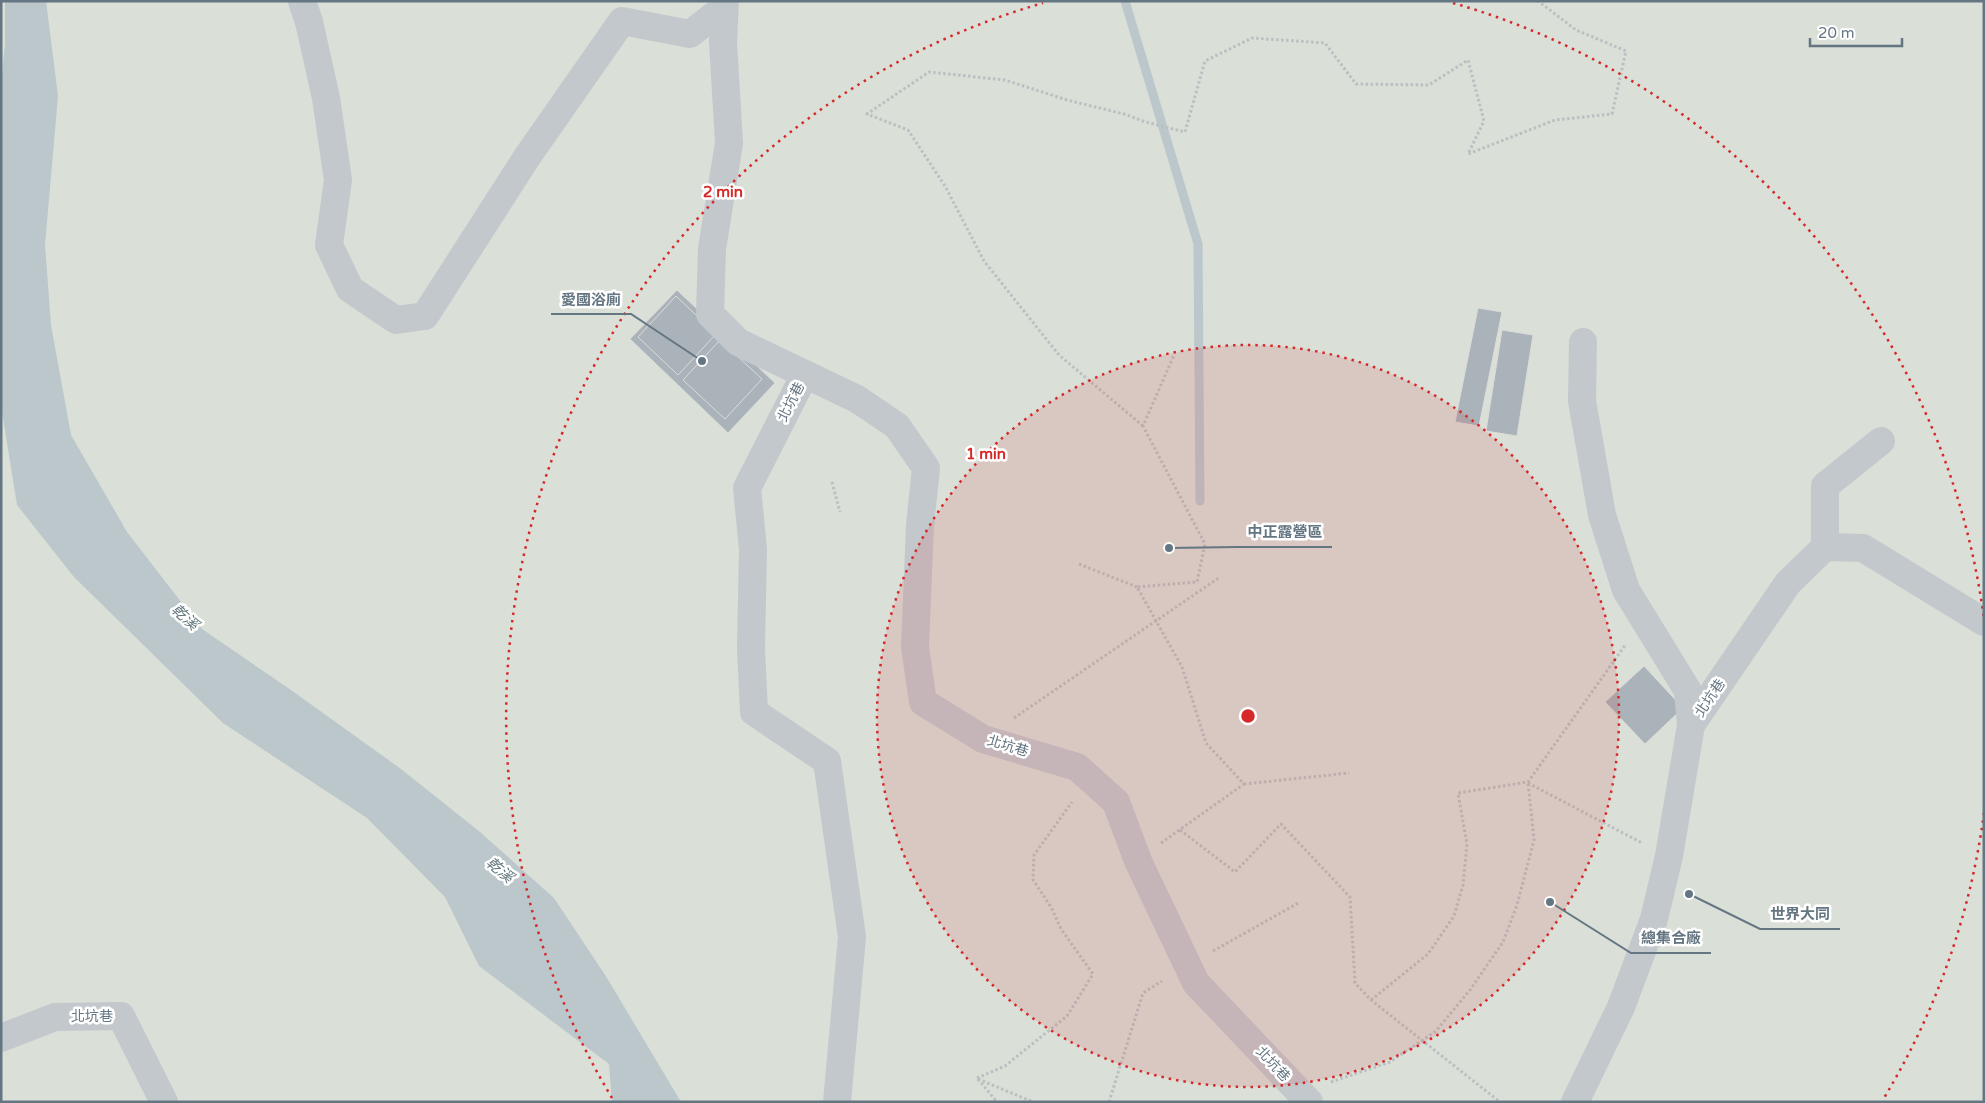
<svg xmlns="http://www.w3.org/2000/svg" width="1985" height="1103" viewBox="0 0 1985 1103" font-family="'Varela Round','Noto Sans TC',sans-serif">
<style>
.green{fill:#dadfd7}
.water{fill:#bbc7cb}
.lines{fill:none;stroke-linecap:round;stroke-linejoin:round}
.stream{stroke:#bbc7cb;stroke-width:9}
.building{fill:#aab3b9;stroke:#dcdcda}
.path{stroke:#bbbfc2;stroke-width:3;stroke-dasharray:2.5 2.5;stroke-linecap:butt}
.street{stroke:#c3c8cc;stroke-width:28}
.ring{fill:none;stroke:#d62828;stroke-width:2.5;stroke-dasharray:2.5 5}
.labels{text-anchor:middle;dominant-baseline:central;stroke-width:5;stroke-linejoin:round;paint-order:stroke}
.street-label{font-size:14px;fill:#657683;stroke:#fff}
.water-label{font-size:15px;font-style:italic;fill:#60757c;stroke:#fff}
.centre{fill:#d62828;stroke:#fff;stroke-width:2.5}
.ring-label{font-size:15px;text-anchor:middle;font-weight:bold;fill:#d62828;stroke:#fff;stroke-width:5;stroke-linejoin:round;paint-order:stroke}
.leader{fill:none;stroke:#657683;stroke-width:2}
.callout-dot{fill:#657683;stroke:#fff;stroke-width:2}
.callout-label{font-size:15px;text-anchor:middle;font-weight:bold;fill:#657683;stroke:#fff;stroke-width:5;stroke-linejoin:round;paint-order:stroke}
</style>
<rect width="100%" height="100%" fill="#fafaf8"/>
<rect class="green" x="1" y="1" width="1983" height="1101"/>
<path class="water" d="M5 1H46L58 96 45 245 51 325 71 435 127 532 202 629 291 690 401 769 480 832 554 898 607 978 681 1102H612L609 1064 479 966 445 897 367 818 223 723 74 577 17 505 1 405V84L5 45Z"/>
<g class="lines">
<path class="stream" d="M1125 1 1198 244 1200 501"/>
</g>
<g class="building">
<path d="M677 290 775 383 728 433 630 339Z"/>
<path d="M676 296 716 334 678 375 638 337Z"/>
<path d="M1478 308 1502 312 1479 426 1455 422Z"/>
<path d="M1502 330 1533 335 1517 436 1486 431Z"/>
<path d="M720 340 762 379 725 419 683 380Z"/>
<path d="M1644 666 1683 708 1645 744 1605 702Z"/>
</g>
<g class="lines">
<g class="path">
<path d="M1143 426 1059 355 984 261 945 186 908 130 867 114 929 72 1005 80 1067 100 1124 114 1146 122 1185 132 1205 61 1252 38 1325 43 1356 84 1429 85 1468 60 1484 121 1468 154 1555 120 1612 114 1626 51 1576 30 1538 1"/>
<path d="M832 482 840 512"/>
<path d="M1079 564 1137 587"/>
<path d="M1014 718 1220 577"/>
<path d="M1528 783 1642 843"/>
<path d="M1244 784 1349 773"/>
<path d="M1180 830 1235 872 1281 824 1350 897 1355 983 1371 1000 1500 1102"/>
<path d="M1161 843 1244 784 1206 743 1182 667 1137 587 1197 582 1205 544 1143 426 1174 355"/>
<path d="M1213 951 1300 902"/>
<path d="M1371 1000 1428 954 1454 916 1463 885 1467 844 1458 793 1528 782 1626 644"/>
<path d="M977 1078 1005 1066 1067 1016 1093 974 1061 929 1051 907 1033 880 1034 855 1072 802"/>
<path d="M978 1079 1033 1102"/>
<path d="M978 1079 997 1102"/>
<path d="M1331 1082 1390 1062 1436 1031 1470 990 1503 942 1517 905 1534 840 1528 782"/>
<path d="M1109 1102 1143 993 1162 981"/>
</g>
<g class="street">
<path d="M302 1 309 22 326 98 338 180 329 245 350 289 396 320 425 316 527 157 622 21 690 34 724 8"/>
<path d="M725 1 723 42 729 143 712 249 710 314 738 342 857 399 897 426 926 468 920 525 915 647 923 702 983 739 1077 767 1116 802 1138 861 1196 983 1309 1102"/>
<path d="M1583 342 1582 401 1602 515 1626 590 1688 691 1691 725"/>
<path d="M805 374 747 488 753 549 751 648 754 712 827 761 852 937 837 1102"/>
<path d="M1825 547V486L1881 441"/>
<path d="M1 1038 55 1017 121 1016 164 1102"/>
<path d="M1575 1102 1621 1007 1654 919 1669 856 1691 725 1788 583 1825 547 1863 548 1984 622"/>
</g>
</g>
<circle cx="1248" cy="716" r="371" fill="#d62828" fill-opacity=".12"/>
<g class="ring">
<circle cx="1248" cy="716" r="371"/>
<path d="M1984 813A742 742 0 0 1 1884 1098M612 1098A742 742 0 0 1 1043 3M1453 3A742 742 0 0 1 1984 619"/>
</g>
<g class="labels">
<g class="street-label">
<text transform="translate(791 402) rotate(-63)">北坑巷</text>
<text transform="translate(1710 698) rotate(-56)">北坑巷</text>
<text transform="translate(1008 746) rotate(17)">北坑巷</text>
<text x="92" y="1016">北坑巷</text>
<text transform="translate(1273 1064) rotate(47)">北坑巷</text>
</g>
<g class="water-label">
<text transform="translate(185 617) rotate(42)">乾溪</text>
<text transform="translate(500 870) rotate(40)">乾溪</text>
</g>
</g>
<circle cx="1248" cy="716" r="8" class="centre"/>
<g class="ring-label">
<text x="723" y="197">2 min</text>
<text x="986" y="459">1 min</text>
</g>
<path class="leader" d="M702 361L631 314H551M1169 548L1237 547H1332M1689 894L1760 929H1840M1550 902L1631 953H1711"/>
<g class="callout-dot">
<circle cx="702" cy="361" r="5"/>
<circle cx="1169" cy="548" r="5"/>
<circle cx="1689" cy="894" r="5"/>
<circle cx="1550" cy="902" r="5"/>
</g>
<g class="callout-label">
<text x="591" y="305">愛國浴廁</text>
<text x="1285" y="537">中正露營區</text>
<text x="1800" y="919">世界大同</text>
<text x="1671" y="943">總集合廠</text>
</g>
<rect width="1985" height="1103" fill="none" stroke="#657683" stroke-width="5"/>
<path d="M1810 38v8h92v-8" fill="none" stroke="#657683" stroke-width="2.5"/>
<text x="1818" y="38" font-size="15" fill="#657683" stroke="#ffffff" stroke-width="4" paint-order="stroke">20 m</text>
</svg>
